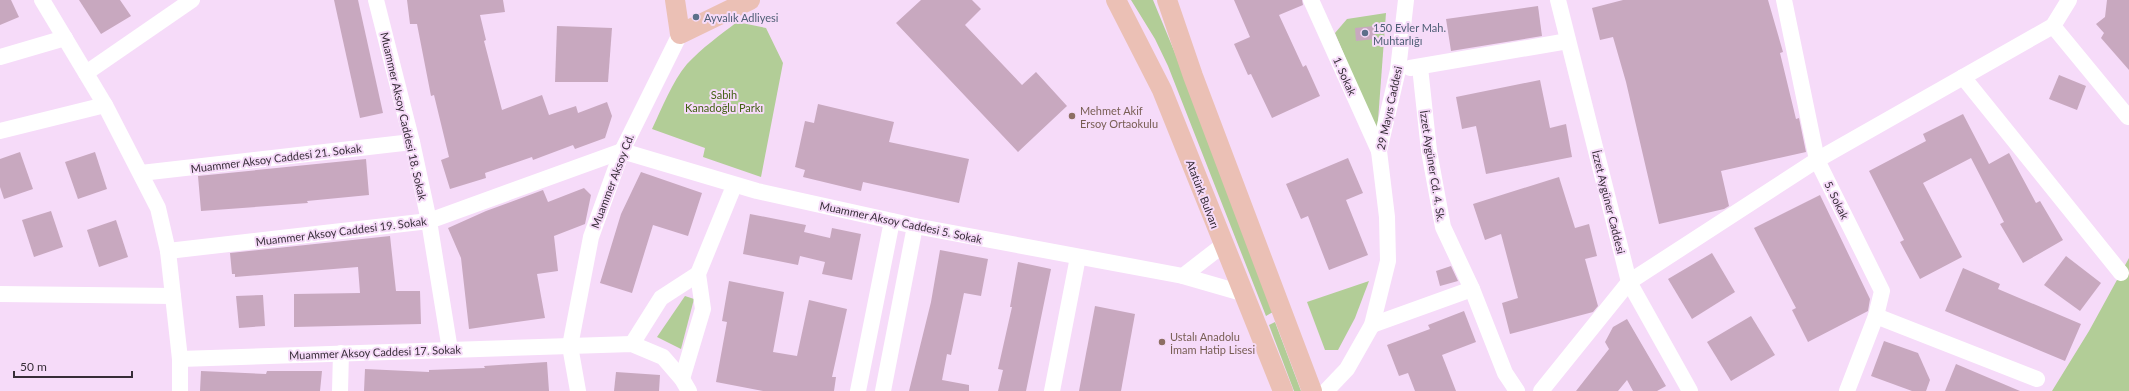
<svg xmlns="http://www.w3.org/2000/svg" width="2129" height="391" viewBox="0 0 2129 391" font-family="Lato,sans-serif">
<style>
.green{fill:#b2cd97}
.building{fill:#c8a8bf}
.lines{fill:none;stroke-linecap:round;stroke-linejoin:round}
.minor{stroke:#fff;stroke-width:16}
.major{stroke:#ebc0b5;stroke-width:20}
.service-dot{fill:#5c6f8a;stroke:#f6dbf9;stroke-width:1.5}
.education-dot{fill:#8d6e63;stroke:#f6dbf9;stroke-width:1.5}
.labels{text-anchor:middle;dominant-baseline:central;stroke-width:4;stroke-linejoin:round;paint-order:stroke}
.service-label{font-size:11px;fill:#4e5e75;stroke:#f6dbf9;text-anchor:start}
.street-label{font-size:11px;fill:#372d38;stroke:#f6dbf9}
.park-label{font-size:11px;fill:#426114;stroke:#f6dbf9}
.education-label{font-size:11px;fill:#785e54;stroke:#f6dbf9;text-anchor:start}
</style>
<rect width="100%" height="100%" fill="#f6dbf9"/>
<g class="green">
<path d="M1131 0H1153L1175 53 1273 312 1266 316 1168 66 1155 39Z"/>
<path d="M1386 13 1377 134 1335 33 1347 19Z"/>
<path d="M737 22 766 28 783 63 761 177 703 157 705 148 652 129C662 108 672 82 687 64 702 48 720 35 737 22Z"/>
<path d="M2129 258V391H2052L2089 331Z"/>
<path d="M1369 281 1355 318 1338 350H1325L1307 302Z"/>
<path d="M685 296 694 299 681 349 657 337Z"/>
<path d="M1275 322 1301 391H1294L1269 325Z"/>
</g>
<g class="building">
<path d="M0 0H11L19 17 0 25Z"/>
<path d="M79 0H120L131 16 101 34Z"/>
<path d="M334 0H358L383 113 360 118Z"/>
<path d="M407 0H503L505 12 480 15 486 40 484 41 502 110 542 95 549 115 576 106 578 113 607 102 612 116 605 138 575 149 573 145 533 160 532 157 485 173 486 178 450 189 441 160 449 157 434 95 431 96 417 24H410Z"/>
<path d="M921 0H972L981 9 965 25 1022 85 1036 72 1067 106 1018 152 896 23Z"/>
<path d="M1234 0H1302L1303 5 1279 15 1303 67 1306 65 1320 96 1272 118 1251 74 1248 75 1234 44 1250 37Z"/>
<path d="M1623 0H1768L1783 52 1780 53 1796 119 1799 118 1806 152 1721 171 1729 206 1724 209 1659 224 1626 82 1613 37 1600 40 1592 8Z"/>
<path d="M2107 0H2129V70L2101 38 2104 33 2096 24 2105 17Z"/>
<path d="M1538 6 1542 36 1451 51 1446 19Z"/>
<path d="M557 26 612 28 608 82H555Z"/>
<path d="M1374 26 1375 39 1356 41 1355 28Z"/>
<path d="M2059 75 2086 86 2077 110 2049 99Z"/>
<path d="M1540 80 1550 128 1566 124 1572 157 1486 174 1476 126 1462 129 1456 97Z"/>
<path d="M818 104 894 122 889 142 969 159 959 203 863 182 861 191 803 177 805 170 795 167 805 121 814 123Z"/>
<path d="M1963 114 1989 164 2009 153 2036 203 2040 201 2063 240 2023 263 2000 224 2004 222 1971 158 1923 183 1962 257 1920 279 1900 242 1904 240 1869 171 1926 141 1923 134Z"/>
<path d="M20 152 33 189 4 199 0 187V159Z"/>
<path d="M95 152 107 189 78 199 65 162Z"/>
<path d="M1348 158 1363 193 1346 200 1368 255 1329 270 1308 216 1301 219 1286 184Z"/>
<path d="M366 159 369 195 307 201 308 203 201 211 198 176Z"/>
<path d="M641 172 702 193 688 236 653 225 632 293 600 283 621 214Z"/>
<path d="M1559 177 1575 228 1589 224 1597 256 1585 259 1598 306 1593 312 1510 334 1502 303 1518 298 1501 234 1485 240 1473 204Z"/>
<path d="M584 188 591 195 585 224 554 236 558 271 537 274 545 318 469 329 461 258 448 228 486 211 543 190 548 202Z"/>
<path d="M1820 195 1870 299 1868 311 1808 342 1792 310 1796 308 1754 228Z"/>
<path d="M51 211 63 247 34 257 22 220Z"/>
<path d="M750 214 806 225 804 232 830 238 832 228 861 234 852 280 822 274 825 262 800 256 798 265 743 254Z"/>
<path d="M116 220 128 257 99 267 87 230Z"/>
<path d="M390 236 396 291H420L421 324 294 327V294L360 293 358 267 235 277V274H232L230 253Z"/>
<path d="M940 250 988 259 981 296 964 293 951 355 947 354 942 380 969 385V391H909L931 302Z"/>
<path d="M1712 253 1735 292 1692 319 1668 279Z"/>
<path d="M2066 256 2101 283 2080 311 2044 285Z"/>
<path d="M1018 262 1051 269 1026 391H998L1003 370 998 369 1012 307H1010Z"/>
<path d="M1451 266 1458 281 1440 286 1436 271Z"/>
<path d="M1963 268 2000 284 1998 289 2081 324 2065 361 1945 311Z"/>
<path d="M729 281 784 292 773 352 797 356 809 300 847 309 832 377H836L834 391H763L716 382 727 322 722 321Z"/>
<path d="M263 295 265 326 239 328 236 296Z"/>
<path d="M1095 306 1135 314 1121 391H1079Z"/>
<path d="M1464 311 1476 342 1442 355 1456 391H1415L1408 373 1399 376 1387 345 1430 329 1428 325Z"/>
<path d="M1751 316 1775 355 1731 381 1707 342Z"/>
<path d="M1627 319 1666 386 1657 391H1633L1627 380 1618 391H1576L1609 349 1605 342 1613 327Z"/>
<path d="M1884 341 1918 353 1930 380 1926 391H1912L1871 376Z"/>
<path d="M547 362 549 391H364L365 369 429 372V370L485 368 484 366Z"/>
<path d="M1956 364 2020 391H1945Z"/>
<path d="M201 371 266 374 267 371H322L320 391H200Z"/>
<path d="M616 372 660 375 659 391H614Z"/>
</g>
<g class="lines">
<g class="minor">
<path d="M42 0 105 105 158 208 168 251 180 359V391"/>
<path d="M376 0 412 142 429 221 450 350"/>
<path d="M1311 0 1379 151"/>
<path d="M1558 0 1629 282 1690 391"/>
<path d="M1784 0 1817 160 1882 291 1876 316 1847 391"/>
<path d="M2053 26 2128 117"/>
<path d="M0 57 65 38"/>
<path d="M1420 67 1429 151 1443 227 1472 289 1505 373 1517 391"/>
<path d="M1410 68 1568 41"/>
<path d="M86 73 192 0"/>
<path d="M1963 77 2121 273"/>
<path d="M0 131 105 105"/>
<path d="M141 173 412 142"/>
<path d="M1223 245 1183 276 1242 293"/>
<path d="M168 251 429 221 622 151 757 191 915 226 1183 276"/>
<path d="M0 294 173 296"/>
<path d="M1876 316 2037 379"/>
<path d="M1372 325 1472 289"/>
<path d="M632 344 661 298 698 274"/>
<path d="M180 359 632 344 663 357 682 379 689 391"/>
<path d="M682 379 703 309 698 274 734 186"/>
<path d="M340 391 341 353"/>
<path d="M578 391 570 346 591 237 622 151 680 34"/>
<path d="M858 391 892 221"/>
<path d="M883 391 915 226"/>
<path d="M1052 391 1078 257"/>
<path d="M1326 391 1347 369 1372 325 1388 261 1387 217 1379 151 1398 70 1406 0"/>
<path d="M1541 391 1629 282 1817 160 2053 26 2069 0"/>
</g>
<g class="major">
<path d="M675 0 680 34 750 0"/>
<path d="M1116 0 1162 90 1283 391"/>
<path d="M1167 0 1193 76 1312 391"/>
</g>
</g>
<g class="service-dot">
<circle cx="696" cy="17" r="4"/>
<circle cx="1365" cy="33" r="4"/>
</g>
<g class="education-dot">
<circle cx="1072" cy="116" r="4"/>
<circle cx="1162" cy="342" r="4"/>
</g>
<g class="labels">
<g class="service-label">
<text x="704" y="17">Ayvalık Adliyesi</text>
<text x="1373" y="27">150 Evler Mah.<tspan x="1373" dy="13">Muhtarlığı</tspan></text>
</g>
<g class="street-label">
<text transform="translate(1345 76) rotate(66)">1. Sokak</text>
<text transform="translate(1389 108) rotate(-78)">29 Mayıs Caddesi</text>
<text transform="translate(404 116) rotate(77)">Muammer Aksoy Caddesi 18. Sokak</text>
<text transform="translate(276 158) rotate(-7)">Muammer Aksoy Caddesi 21. Sokak</text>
<text transform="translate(1433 166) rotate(81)">İzzet Aygüner Cd. 4. Sk.</text>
<text transform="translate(612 181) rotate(-69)">Muammer Aksoy Cd.</text>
<text transform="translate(1203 194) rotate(69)">Atatürk Bulvarı</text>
<text transform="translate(1837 200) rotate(64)">5. Sokak</text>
<text transform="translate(1609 202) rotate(76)">İzzet Aygüner Caddesi</text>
<text transform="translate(901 222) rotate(12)">Muammer Aksoy Caddesi 5. Sokak</text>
<text transform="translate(341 231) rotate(-7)">Muammer Aksoy Caddesi 19. Sokak</text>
<text transform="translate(375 352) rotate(-2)">Muammer Aksoy Caddesi 17. Sokak</text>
</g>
<g class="park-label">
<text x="724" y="94">Sabih<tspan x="724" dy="13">Kanadoğlu Parkı</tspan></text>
</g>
<g class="education-label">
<text x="1080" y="110">Mehmet Akif<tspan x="1080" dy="13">Ersoy Ortaokulu</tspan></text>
<text x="1170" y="336">Ustalı Anadolu<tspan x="1170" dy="13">İmam Hatip Lisesi</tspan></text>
</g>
</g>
<path d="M14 371v6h118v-6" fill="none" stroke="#372d38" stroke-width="2"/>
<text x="20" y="371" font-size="12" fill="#372d38" stroke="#f6dbf9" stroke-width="3" paint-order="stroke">50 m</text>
</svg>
